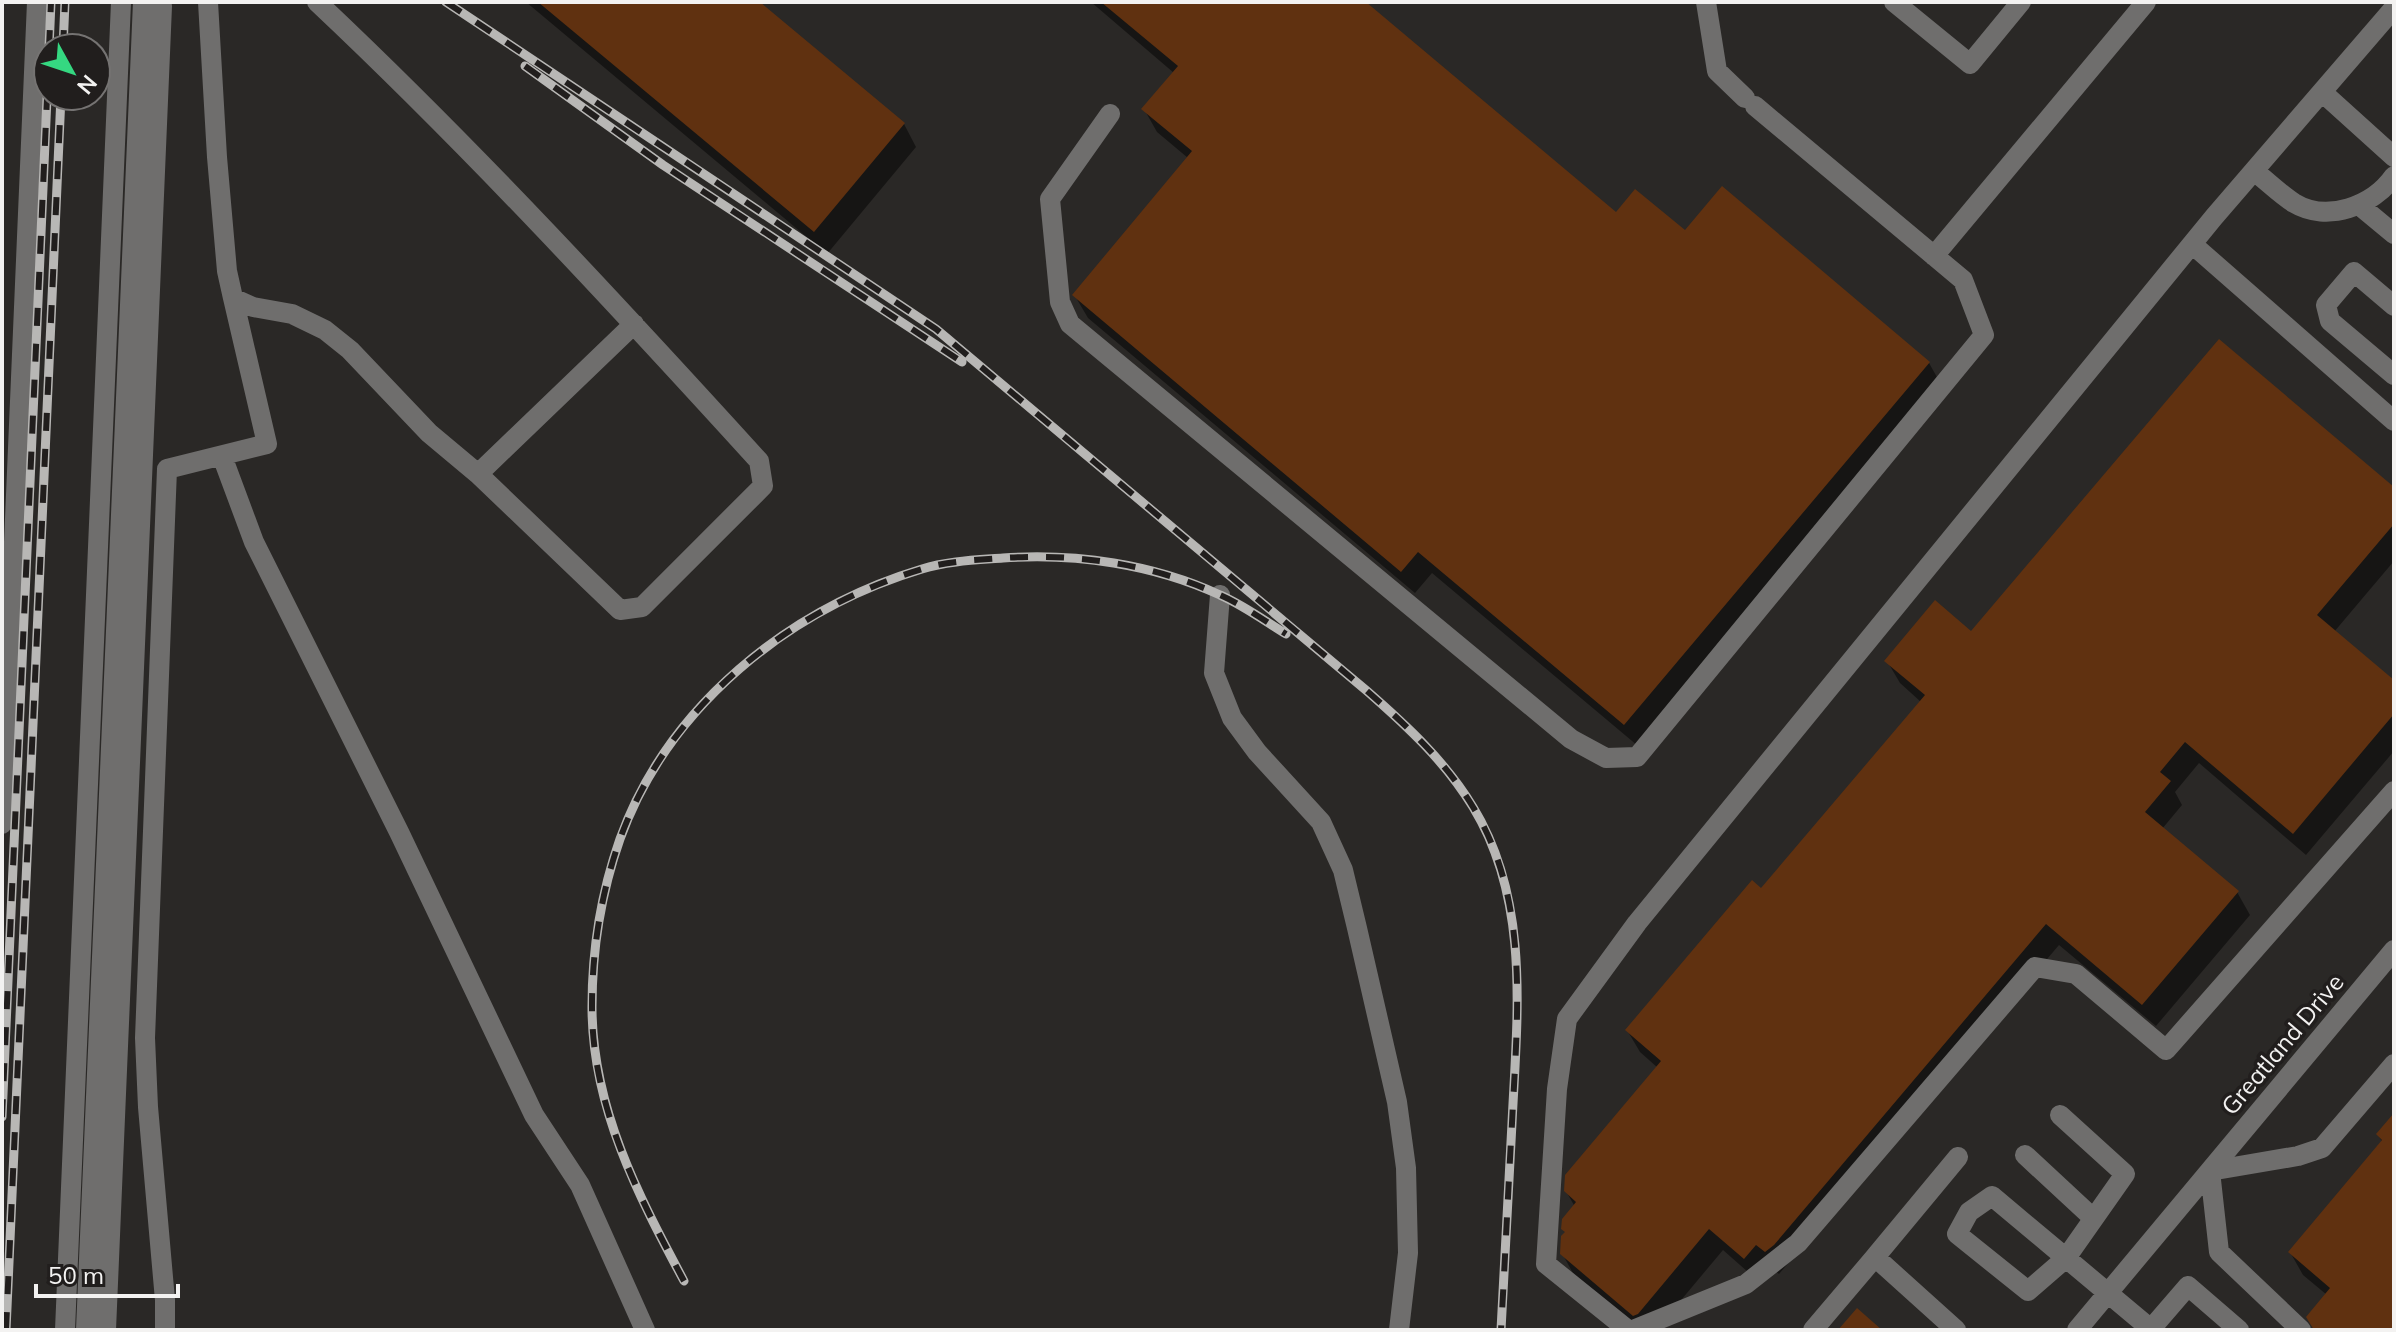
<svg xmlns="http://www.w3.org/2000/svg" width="2396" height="1332" font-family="Mulish,sans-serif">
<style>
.shadow{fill:#0007}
.building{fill:#603110}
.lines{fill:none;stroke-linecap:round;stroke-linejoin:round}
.minor{stroke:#6f6e6d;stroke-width:20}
.rail-casing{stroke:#b8b7b5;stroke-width:9}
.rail{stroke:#211e1d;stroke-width:6;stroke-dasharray:18;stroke-linecap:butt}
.labels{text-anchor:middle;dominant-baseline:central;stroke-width:7;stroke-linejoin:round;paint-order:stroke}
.street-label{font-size:24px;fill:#f3f2f1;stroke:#211e1d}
</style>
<rect width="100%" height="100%" fill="#2a2826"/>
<!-- shadow -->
<path class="shadow" d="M 526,2 L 757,2 L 904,124 L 916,147 L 827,254 Z
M 1091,2 L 1363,2 L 1616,215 L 1685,233 L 1929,363 L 1942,386 L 1638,746 L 1432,573 L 1415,593 L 1088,318 L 1075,296 L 1188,158 L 1157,132 L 1144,109 L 1174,73 Z
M 2394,490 L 2394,561 L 2334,632 L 2394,682 L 2394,751 L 2306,855 L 2199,763 L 2175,792 L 2182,805 L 2162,829 L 2237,892 L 2250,915 L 2156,1026 L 2059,945 L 1779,1274 L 1769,1266 L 1757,1280 L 1723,1250 L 1656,1330 L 1638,1330 L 1575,1277 L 1562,1253 L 1575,1207 L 1566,1191 L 1658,1068 L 1640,1052 L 1627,1030 L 1762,891 L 1921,702 L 1900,683 L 1887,661 Z
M 2394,1116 L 2394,1330 L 2315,1330 L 2327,1295 L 2303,1275 L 2290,1252 L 2383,1143 L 2378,1135 Z"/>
<!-- building -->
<path class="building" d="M 538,2 L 760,2 L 905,123 L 814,232 Z
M 1101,2 L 1366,2 L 1616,212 L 1635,189 L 1685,230 L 1722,186 L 1930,362 L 1624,725 L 1418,552 L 1401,572 L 1072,295 L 1192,151 L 1141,109 L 1178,66 Z
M 2219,339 L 2394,487 L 2394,524 L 2317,615 L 2394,680 L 2394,714 L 2293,834 L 2185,742 L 2160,772 L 2171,781 L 2145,812 L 2239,891 L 2142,1005 L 2046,924 L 1774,1245 L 1765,1252 L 1756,1245 L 1744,1259 L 1709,1229 L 1638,1314 L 1633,1316 L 1560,1254 L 1561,1236 L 1565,1232 L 1561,1229 L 1562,1219 L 1576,1202 L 1564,1191 L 1565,1175 L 1661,1061 L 1625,1030 L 1752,880 L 1761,888 L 1925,695 L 1884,661 L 1935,600 L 1971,631 Z
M 2394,1113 L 2394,1330 L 2314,1330 L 2306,1317 L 2330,1288 L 2288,1252 L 2382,1140 L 2376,1134 Z
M 1857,1308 L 1882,1330 L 1838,1330 Z"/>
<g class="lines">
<!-- minor -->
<path class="minor" d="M 208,2 L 217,157 L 227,271 L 233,298 L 253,307 L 292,314 L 325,330 L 350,350 L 429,433 L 478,474 L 620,610 L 642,607 L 763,486 L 759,461 C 616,304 472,148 317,2
M 1706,2 L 1717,71 L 1745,98
M 1894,2 L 1970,64 L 2021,2
M 2322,92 L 2394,157
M 1110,114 L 1050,199 L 1060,302 L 1070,324 L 1571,739 L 1606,758 L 1637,757 L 1984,335 L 1963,280 L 1755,106
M 2254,171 C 2267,181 2280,194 2294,203 C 2327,223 2373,206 2394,176
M 2359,205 L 2394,234
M 2192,244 L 2394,421
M 1934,256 L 2146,2
M 2394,306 L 2354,272 L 2326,305 L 2330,321 L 2394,375
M 222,456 L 254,542 L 399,832 L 534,1115 L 580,1185 L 645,1330
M 478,474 L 634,324
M 1220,595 L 1214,673 L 1232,718 L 1257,752 L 1321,822 L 1343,870 L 1357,928 L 1397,1102 L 1406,1168 L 1408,1253 L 1399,1330
M 2,824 L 37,2
M 2060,1115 L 2125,1174 L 2066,1258 L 2152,1330
M 2025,1155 L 2093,1218
M 2210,1171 L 2298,1156 L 2322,1148 L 2394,1064
M 2210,1171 L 2219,1252 L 2301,1330
M 1992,1196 L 2066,1258 L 2028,1291 L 1957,1234 L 1969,1212 Z
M 1875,1257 L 1958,1157
M 65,1330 L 121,2
M 86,1330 L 143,2
M 106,1330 L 162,6
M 165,1330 L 165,1300 L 148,1107 L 145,1038 L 167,469 L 267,444 L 233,298
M 1628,1330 L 1546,1264 L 1557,1089 L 1567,1019 L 1637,923 L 2214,217 L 2394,8
M 1633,1330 L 1746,1284 L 1798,1243 L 2035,967 L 2076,974 L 2166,1050 L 2394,791
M 1813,1330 L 1875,1257 L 1956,1330
M 2077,1330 L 2394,950
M 2150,1330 L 2188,1286 L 2239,1330"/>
<!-- rail casing -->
<g class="rail-casing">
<path id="rail" d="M 446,2 L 936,329 L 1367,691 C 1407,726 1445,761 1473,807 C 1531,902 1517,1018 1512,1123 C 1508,1192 1505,1261 1501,1330
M 49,48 L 51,2
M 63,48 L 65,2
M 525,66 L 663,165 L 962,362
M 2,1117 L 48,75
M 684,1281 C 638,1195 592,1107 592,1007 C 592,950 601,893 620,839 C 668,706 789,609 922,569 C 947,561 977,560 1003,558 C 1076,553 1153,564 1220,595 C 1243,605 1265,621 1286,634
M 6,1330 L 61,96"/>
</g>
<!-- rail -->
<use href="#rail" class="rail"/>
</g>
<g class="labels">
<!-- street labels -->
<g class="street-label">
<text transform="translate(2282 1044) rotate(-50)">Greatland Drive</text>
</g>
</g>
<!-- border -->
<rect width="2396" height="1332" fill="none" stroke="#f3f2f1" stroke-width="8"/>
<!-- north arrow -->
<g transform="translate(72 72) rotate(130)"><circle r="38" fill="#211e1d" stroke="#757372" stroke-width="2"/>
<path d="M0-6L14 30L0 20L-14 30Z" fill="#35d881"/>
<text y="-12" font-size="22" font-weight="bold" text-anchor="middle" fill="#f3f2f1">N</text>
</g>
<!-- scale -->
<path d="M36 1284v12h142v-12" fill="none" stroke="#f3f2f1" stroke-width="4"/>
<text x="48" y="1284" font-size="24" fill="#f3f2f1" stroke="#211e1d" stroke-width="6" paint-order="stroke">50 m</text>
</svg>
